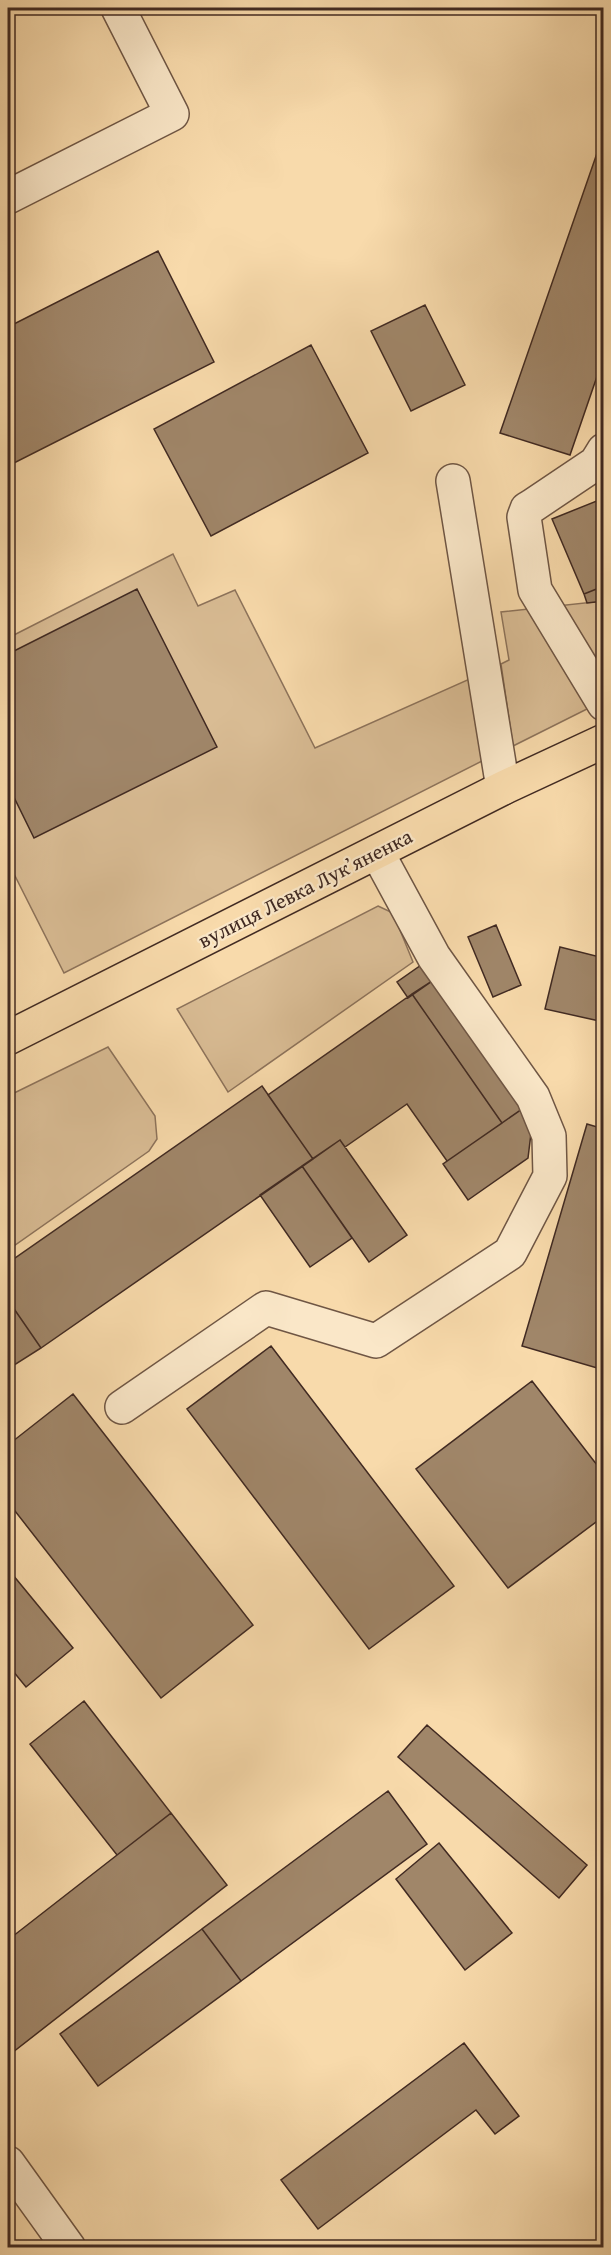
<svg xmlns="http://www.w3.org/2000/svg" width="611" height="2255" font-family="'Gentium Book Plus',serif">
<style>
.green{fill:#d9bc94;stroke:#8d735b;stroke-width:1.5}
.building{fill:#a08669;stroke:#412a22;stroke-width:1.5}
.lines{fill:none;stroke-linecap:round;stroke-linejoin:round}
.minor-casing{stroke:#6f5644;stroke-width:36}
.major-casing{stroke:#412a22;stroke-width:36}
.minor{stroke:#fae7c8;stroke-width:33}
.major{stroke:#f8daab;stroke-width:33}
.labels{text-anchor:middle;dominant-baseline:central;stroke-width:4.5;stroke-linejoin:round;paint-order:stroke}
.street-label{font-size:21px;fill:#412a22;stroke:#fae7c8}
</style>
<rect width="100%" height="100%" fill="#f8daab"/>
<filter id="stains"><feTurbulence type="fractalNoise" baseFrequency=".00333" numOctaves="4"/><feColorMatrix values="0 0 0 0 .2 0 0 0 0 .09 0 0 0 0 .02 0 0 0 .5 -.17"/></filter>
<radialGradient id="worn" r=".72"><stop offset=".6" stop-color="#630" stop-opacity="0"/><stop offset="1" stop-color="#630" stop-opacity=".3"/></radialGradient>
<!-- green -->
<path class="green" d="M 173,554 L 198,606 L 235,590 L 315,748 L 474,677 L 484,760 L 64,973 L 8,862 L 8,638 Z
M 603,601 L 603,701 L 513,746 L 501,664 L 509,660 L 501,612 Z
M 378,906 L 393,913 L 413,962 L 228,1092 L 177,1009 Z
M 108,1047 L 155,1116 L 157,1139 L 149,1151 L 8,1250 L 8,1096 Z"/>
<!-- building -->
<path class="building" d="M 604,133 L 604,356 L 570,455 L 500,433 Z
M 158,251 L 214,362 L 8,466 L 8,327 Z
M 425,305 L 465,385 L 411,411 L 371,331 Z
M 311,345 L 368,453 L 211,536 L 154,429 Z
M 604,498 L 604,586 L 584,594 L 552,519 Z
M 604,586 L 604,601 L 587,603 L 584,594 Z
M 137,589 L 217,747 L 34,838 L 8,785 L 8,654 Z
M 496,925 L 521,985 L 493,997 L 468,937 Z
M 560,947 L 604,958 L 604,1022 L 545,1009 Z
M 424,963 L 435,979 L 408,998 L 397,982 Z
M 432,981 L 522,1109 L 502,1123 L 412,994 Z
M 412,994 L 502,1123 L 447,1161 L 407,1104 L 345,1147 L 340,1140 L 313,1159 L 268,1095 Z
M 262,1086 L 313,1159 L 41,1348 L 8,1300 L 8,1263 Z
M 522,1109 L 532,1125 L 528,1158 L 468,1200 L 443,1164 Z
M 587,1124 L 604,1129 L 604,1370 L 522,1346 Z
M 340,1140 L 407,1235 L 369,1262 L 302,1166 Z
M 302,1166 L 352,1238 L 310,1267 L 260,1195 Z
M 8,1300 L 41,1348 L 8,1369 Z
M 271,1346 L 454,1586 L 369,1649 L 187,1409 Z
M 532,1381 L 604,1474 L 604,1516 L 508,1588 L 416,1469 Z
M 73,1394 L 253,1625 L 161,1698 L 8,1502 L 8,1445 Z
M 8,1569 L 73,1648 L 26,1687 L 8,1665 Z
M 84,1701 L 171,1813 L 117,1855 L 30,1744 Z
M 427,1725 L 587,1865 L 559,1898 L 398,1757 Z
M 388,1791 L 427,1844 L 241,1981 L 202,1929 Z
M 171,1813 L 227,1885 L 8,2056 L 8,1940 Z
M 439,1843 L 512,1933 L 465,1970 L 396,1879 Z
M 202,1929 L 241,1981 L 98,2086 L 60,2034 Z
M 464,2043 L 519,2116 L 495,2134 L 476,2110 L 318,2229 L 281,2180 Z
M 8,2231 L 20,2248 L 8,2248 Z"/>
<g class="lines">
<!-- minor casing -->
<g class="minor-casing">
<path id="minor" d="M 8,197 L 172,114 L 118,8
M 604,450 L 596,463 L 532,506 L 527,509 L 524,517 L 535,590 L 604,704
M 453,481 L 503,788
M 122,1407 L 266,1308 L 376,1341 L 510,1253 L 550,1176 L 549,1136 L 533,1097 L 434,957 L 377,852
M 8,2163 L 69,2248"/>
</g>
<!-- major casing -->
<g class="major-casing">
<path id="major" d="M 8,1038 L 503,788 L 604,741"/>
</g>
<!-- minor -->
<use href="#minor" class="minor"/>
<!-- major -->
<use href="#major" class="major"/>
</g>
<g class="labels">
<!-- street labels -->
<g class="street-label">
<text transform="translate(305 888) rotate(-27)">вулиця Левка Лукʼяненка</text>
</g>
</g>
<!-- margin -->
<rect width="611" height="2255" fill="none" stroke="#f8daab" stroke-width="30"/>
<rect x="9" y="9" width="593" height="2237" fill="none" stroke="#412a22" stroke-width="3"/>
<rect x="15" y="15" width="581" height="2225" fill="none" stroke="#412a22" stroke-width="1.5"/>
<rect width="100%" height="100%" filter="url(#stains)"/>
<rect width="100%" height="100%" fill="url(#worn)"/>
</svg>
